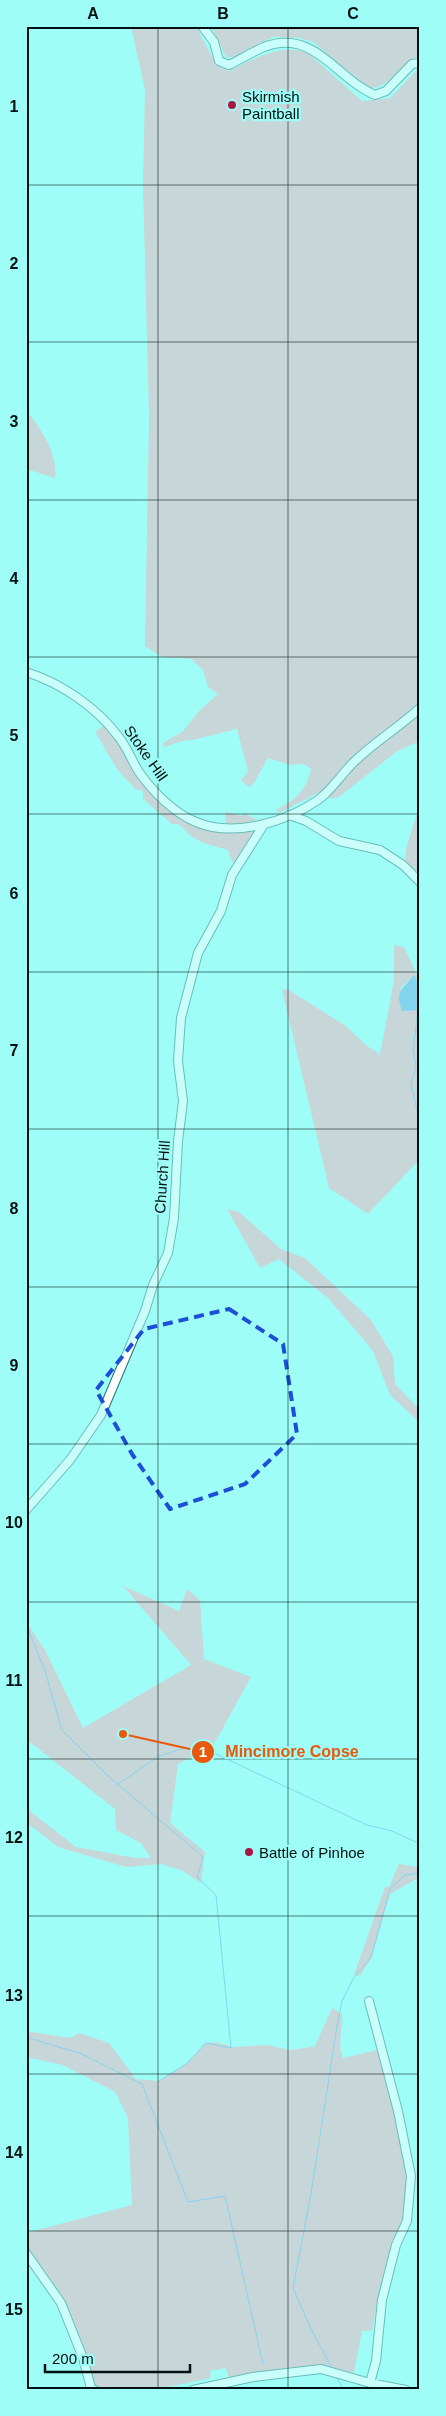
<svg xmlns="http://www.w3.org/2000/svg" width="446" height="2416" font-family="Helvetica,sans-serif">
<style>
.green{fill:#f9a7b1}
.water{fill:#63a2e5}
.lines{fill:none;stroke-linecap:round;stroke-linejoin:round}
.stream{stroke:#63a2e5;stroke-width:1}
.minor-casing{stroke:#25706d;stroke-width:10}
.minor{stroke:#fff;stroke-width:8}
.marked{fill:none;stroke:#1d4ed8;stroke-width:4;stroke-dasharray:10 6;stroke-linejoin:round}
.grid{fill:none;stroke:#011211;stroke-width:1;stroke-opacity:0.55}
.poi-dot{fill:#aa1542;stroke:#9ffdf8;stroke-width:2}
.labels{text-anchor:middle;dominant-baseline:central;stroke-width:4.5;stroke-linejoin:round;paint-order:stroke}
.poi-label{font-size:15px;fill:#011211;stroke:#9ffdf8;text-anchor:start}
.street-label{font-size:15px;fill:#011211;stroke:#9ffdf8}
.leader{fill:none;stroke:#e8590c;stroke-width:2}
.callout-dot{fill:#e8590c;stroke:#9ffdf8;stroke-width:2}
.mark-label{font-size:15px;text-anchor:middle;font-weight:bold;fill:#fff}
.callout-label{font-size:16px;text-anchor:middle;font-weight:bold;fill:#e8590c;stroke:#9ffdf8;stroke-width:4.5;stroke-linejoin:round;paint-order:stroke}
.neatline{fill:none;stroke:#011211;stroke-width:2}
.grid-label{font-size:16px;text-anchor:middle;font-weight:bold;fill:#011211}
</style>
<rect width="100%" height="100%" fill="#9ffdf8"/>
<!-- green -->
<path class="green" d="M 131,26 L 196,26 L 217,66 L 229,71 C 254,59 280,43 308,53 L 362,101 L 390,98 L 418,69 L 420,69 L 420,741 L 396,752 L 339,797 L 332,799 L 320,792 L 279,813 L 276,810 C 295,801 307,789 311,769 L 304,764 L 291,765 L 268,758 L 254,783 L 249,787 L 241,780 L 248,771 L 237,729 L 193,740 L 181,741 L 165,747 L 162,744 L 183,731 L 200,710 L 218,694 L 208,687 L 203,670 L 191,659 L 162,657 L 145,646 L 149,416 L 143,185 L 145,90 Z
M 211,26 L 420,26 L 420,56 C 398,63 392,89 368,88 L 313,42 L 300,38 L 273,37 L 233,57 L 226,57 Z
M 26,410 C 41,429 58,453 55,478 L 26,469 Z
M 104,725 L 118,738 L 137,773 L 181,818 L 225,828 L 226,812 L 241,816 L 244,813 L 257,820 L 254,826 L 261,831 L 242,864 L 232,861 L 228,850 C 217,847 200,843 191,836 C 183,830 183,823 172,824 L 143,799 L 143,792 L 140,789 L 136,790 L 117,769 L 95,732 Z
M 420,805 L 420,886 L 403,871 L 407,845 Z
M 394,945 L 404,947 L 420,981 L 420,986 L 414,976 L 400,988 L 418,1011 L 420,1010 L 420,1026 L 418,1027 L 420,1050 L 420,1159 L 368,1214 L 329,1188 L 282,990 L 287,989 L 346,1026 L 367,1046 L 380,1054 L 394,981 Z
M 227,1209 L 239,1212 L 281,1249 L 305,1258 L 371,1320 L 393,1356 L 395,1384 L 420,1410 L 420,1423 L 390,1395 L 373,1351 L 329,1299 L 279,1259 L 260,1268 Z
M 123,1586 L 179,1611 L 187,1589 L 200,1600 L 204,1659 L 251,1677 L 213,1746 L 178,1764 L 170,1823 L 205,1852 L 201,1883 L 183,1871 L 161,1864 L 126,1867 L 58,1847 L 26,1822 L 26,1808 L 76,1847 L 135,1858 L 151,1858 L 141,1843 L 116,1830 L 115,1809 L 26,1739 L 26,1622 L 45,1650 L 83,1728 L 191,1665 Z
M 420,1861 L 420,1877 L 390,1894 L 372,1957 L 360,1976 L 354,1975 L 385,1887 L 389,1887 L 399,1864 L 417,1867 Z
M 332,2008 L 342,2014 C 343,2029 337,2044 343,2058 L 378,2050 C 391,2094 416,2165 405,2210 C 403,2222 396,2234 392,2245 C 383,2273 377,2302 372,2331 L 362,2331 L 354,2373 L 319,2366 L 229,2379 L 226,2368 L 210,2371 L 211,2378 L 153,2390 L 89,2390 L 81,2359 L 58,2304 L 26,2257 L 26,2233 L 132,2205 L 128,2118 L 115,2092 L 63,2065 L 26,2057 L 26,2031 L 70,2038 L 79,2033 L 109,2043 L 136,2079 L 159,2081 L 186,2064 L 206,2043 L 216,2042 L 234,2047 L 267,2045 L 291,2050 L 315,2046 Z"/>
<!-- water -->
<path class="water" d="M 414,975 L 420,986 L 420,1010 L 402,1011 C 395,990 402,990 414,975 Z"/>
<g class="lines">
<!-- stream -->
<path class="stream" d="M 247,27 L 248,26
M 418,1011 L 413,1050 L 416,1067 L 411,1084 L 420,1123
M 26,1624 L 45,1671 L 62,1730 L 107,1775 L 203,1857 L 197,1877 L 216,1895 L 231,2048 L 206,2043 L 186,2064 L 159,2081
M 118,1784 L 159,1756 L 185,1748 L 214,1753 L 367,1825 L 392,1831 L 420,1844
M 26,2037 L 82,2054 L 142,2084 L 188,2202 L 225,2196 L 263,2364
M 332,2368 L 311,2329 L 293,2288 L 311,2194 L 337,2026 L 342,2001 L 353,1979 L 371,1957 L 390,1889 L 405,1875 L 420,1873
M 337,2378 L 344,2390"/>
<!-- minor casing -->
<g class="minor-casing">
<path id="minor" d="M 202,26 L 214,42 L 219,61 L 229,65 C 241,59 252,52 264,47 C 314,28 335,78 375,95 L 386,91 L 412,64 L 420,63
M 26,672 C 61,683 96,707 118,736 C 127,747 132,761 139,772 C 153,792 174,813 196,822 C 234,838 286,822 318,800 C 332,790 342,773 355,761 C 375,742 399,727 420,708
M 289,815 L 306,821 L 339,841 L 380,850 L 403,865 L 420,882
M 26,1510 L 70,1460 L 101,1415 L 145,1311 L 153,1285 L 168,1253 L 174,1218 L 178,1141 L 183,1101 L 178,1061 L 181,1018 L 198,953 L 221,911 L 232,875 L 263,826
M 369,2001 L 398,2111 L 411,2176 L 407,2221 L 396,2245 L 382,2300 L 376,2361 L 370,2383
M 26,2253 L 61,2303 L 83,2358 L 91,2388 L 95,2390
M 193,2390 L 253,2377 L 321,2369 L 370,2383 L 406,2390"/>
</g>
<!-- minor -->
<use href="#minor" class="minor"/>
</g>
<!-- marked area -->
<path d="M0 0H446V2416H0ZM 229,1309 L 283,1344 L 297,1434 L 245,1484 L 170,1509 L 132,1454 L 96,1390 L 144,1329 Z" fill="#9ffdf8" fill-opacity=".55" fill-rule="evenodd"/>
<path class="marked" d="M 229,1309 L 283,1344 L 297,1434 L 245,1484 L 170,1509 L 132,1454 L 96,1390 L 144,1329 Z"/>
<!-- grid -->
<path class="grid" d="M 158,26 L 158,2390M 288,26 L 288,2390M 26,185 L 420,185M 26,342 L 420,342M 26,500 L 420,500M 26,657 L 420,657M 26,814 L 420,814M 26,972 L 420,972M 26,1129 L 420,1129M 26,1287 L 420,1287M 26,1444 L 420,1444M 26,1602 L 420,1602M 26,1759 L 420,1759M 26,1916 L 420,1916M 26,2074 L 420,2074M 26,2231 L 420,2231"/>
<!-- markers -->
<g class="poi-dot">
<circle cx="232" cy="105" r="5"/>
<circle cx="249" cy="1852" r="5"/>
</g>
<g class="labels">
<!-- poi labels -->
<g class="poi-label">
<text x="242" y="96">Skirmish<tspan x="242" dy="17">Paintball</tspan></text>
<text x="259" y="1852">Battle of Pinhoe</text>
</g>
<!-- street labels -->
<g class="street-label">
<text transform="translate(146 753) rotate(55)">Stoke Hill</text>
<text transform="translate(162 1177) rotate(-86)">Church Hill</text>
</g>
</g>
<!-- callouts -->
<path class="leader" d="M123 1734L203 1752"/>
<g class="callout-dot">
<circle cx="123" cy="1734" r="5"/>
<circle cx="203" cy="1752" r="12"/>
</g>
<g class="mark-label">
<text x="203" y="1757">1</text>
</g>
<g class="callout-label">
<text x="292" y="1757">Mincimore Copse</text>
</g>
<!-- border -->
<rect width="446" height="2416" fill="none" stroke="#9ffdf8" stroke-width="55"/>
<!-- scale -->
<path d="M45 2364v8h145v-8" fill="none" stroke="#011211" stroke-width="2.5"/>
<text x="52" y="2364" font-size="15" fill="#011211" stroke="#9ffdf8" stroke-width="4" paint-order="stroke">200 m</text>
<rect x="28" y="28" width="390" height="2360" class="neatline"/>
<g class="grid-label">
<text x="93" y="19">A</text>
<text x="223" y="19">B</text>
<text x="353" y="19">C</text>
<text x="14" y="112">1</text>
<text x="14" y="269">2</text>
<text x="14" y="427">3</text>
<text x="14" y="584">4</text>
<text x="14" y="741">5</text>
<text x="14" y="899">6</text>
<text x="14" y="1056">7</text>
<text x="14" y="1214">8</text>
<text x="14" y="1371">9</text>
<text x="14" y="1528">10</text>
<text x="14" y="1686">11</text>
<text x="14" y="1843">12</text>
<text x="14" y="2001">13</text>
<text x="14" y="2158">14</text>
<text x="14" y="2315">15</text>
</g>
</svg>
